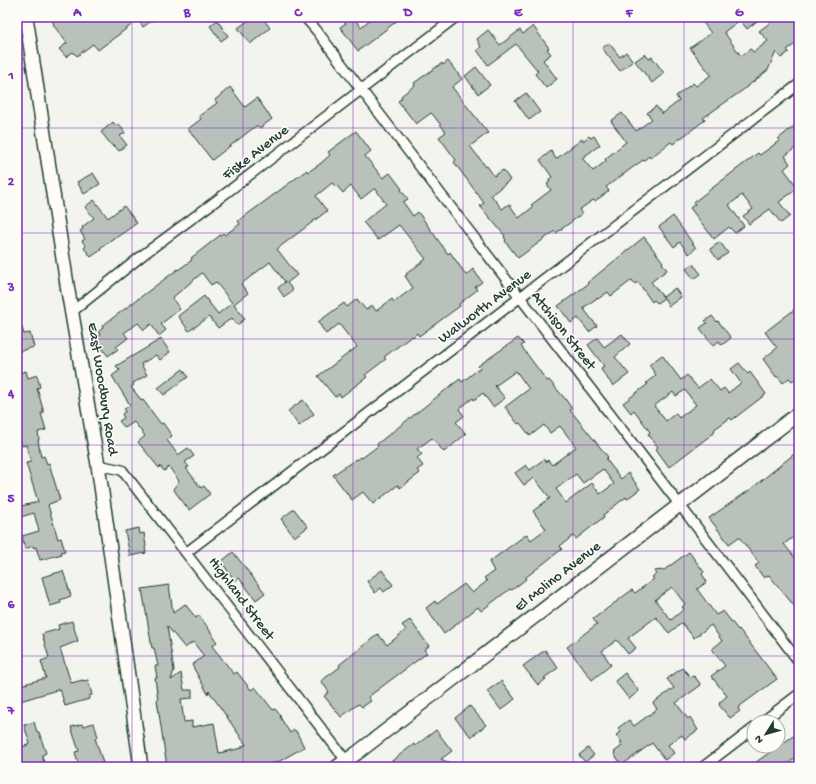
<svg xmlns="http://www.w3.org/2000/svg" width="816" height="784" font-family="'Gochi Hand',sans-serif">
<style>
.building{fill:#b9c1bb;stroke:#1f3d34;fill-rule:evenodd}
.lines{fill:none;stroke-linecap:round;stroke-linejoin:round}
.street-casing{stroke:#1f3d34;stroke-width:12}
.secondary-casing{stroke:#1f3d34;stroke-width:16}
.street{stroke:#fdfcf7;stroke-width:9}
.secondary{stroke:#fdfcf7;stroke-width:13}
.grid{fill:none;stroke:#7b2cbf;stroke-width:1;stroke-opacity:0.55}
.labels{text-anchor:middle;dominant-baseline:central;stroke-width:3;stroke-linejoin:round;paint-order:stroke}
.street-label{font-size:15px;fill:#1f3d34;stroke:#fdfcf7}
.neatline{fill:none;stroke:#7b2cbf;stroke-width:1.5}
.grid-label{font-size:13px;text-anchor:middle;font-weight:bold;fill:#7b2cbf}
</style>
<rect width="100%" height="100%" fill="#f4f4ef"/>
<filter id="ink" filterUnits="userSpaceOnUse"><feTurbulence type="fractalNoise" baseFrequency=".025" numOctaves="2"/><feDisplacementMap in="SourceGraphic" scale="8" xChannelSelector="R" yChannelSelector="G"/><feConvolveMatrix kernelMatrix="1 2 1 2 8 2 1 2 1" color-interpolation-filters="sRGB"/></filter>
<g filter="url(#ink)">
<!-- building -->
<path class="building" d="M 52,17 L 157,17 L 143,27 L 138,20 L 98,50 L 93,44 L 77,56 L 73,52 L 66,57 L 59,49 L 67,43 L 54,26 Z
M 253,17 L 262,17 L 270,28 L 250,44 L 238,28 Z
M 341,17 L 353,17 L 361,27 L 373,17 L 402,17 L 358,51 L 340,27 L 346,23 Z
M 699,17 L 762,17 L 747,29 L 740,20 L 724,32 L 741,56 L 750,49 L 754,52 L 768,41 L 759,31 L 778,17 L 799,17 L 799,41 L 787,50 L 789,52 L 781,58 L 776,52 L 768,70 L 743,90 L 703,118 L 705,120 L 673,144 L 671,142 L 650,158 L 649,156 L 643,161 L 643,160 L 606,187 L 609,191 L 595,201 L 593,200 L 579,210 L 582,214 L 556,233 L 555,231 L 518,258 L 505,241 L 506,240 L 504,237 L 505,236 L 480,206 L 484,203 L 454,162 L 456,160 L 439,137 L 446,132 L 434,116 L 431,113 L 416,124 L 398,101 L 402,98 L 401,96 L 415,85 L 414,83 L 442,63 L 443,65 L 448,61 L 462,79 L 452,87 L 488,133 L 470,146 L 486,167 L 487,166 L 494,176 L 503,170 L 510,180 L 491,195 L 502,209 L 509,204 L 519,218 L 533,207 L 531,205 L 551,190 L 547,184 L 550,182 L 548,180 L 552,177 L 540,160 L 551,151 L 556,159 L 582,139 L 583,141 L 589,136 L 591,138 L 594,136 L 600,145 L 582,158 L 593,171 L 606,161 L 605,159 L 626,142 L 611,121 L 622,113 L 636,131 L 652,119 L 647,113 L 656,106 L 662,114 L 679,101 L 676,96 L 693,83 L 696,86 L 711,75 L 690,48 L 711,33 Z
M 217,20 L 228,36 L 221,41 L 210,26 Z
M 533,26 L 549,48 L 547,49 L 551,54 L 543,60 L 557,79 L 546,88 L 535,74 L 538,71 L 516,44 L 488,65 L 477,50 L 481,47 L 477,39 L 488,30 L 500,45 L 520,30 L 523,34 Z
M 609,43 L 620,57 L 626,52 L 633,61 L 620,71 L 602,48 Z
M 645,54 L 649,59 L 652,57 L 664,73 L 652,83 L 635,61 Z
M 476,67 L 490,85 L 478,94 L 465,76 Z
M 230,87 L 245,107 L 257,98 L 272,119 L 260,128 L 258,126 L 256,126 L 212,160 L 188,129 L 201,119 L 199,116 L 217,103 L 215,100 Z
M 526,93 L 540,112 L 529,120 L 515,101 Z
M 113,122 L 116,126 L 119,124 L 125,133 L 120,136 L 127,145 L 119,151 L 114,145 L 113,147 L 101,132 Z
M 799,122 L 799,145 L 785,156 L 790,164 L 784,169 L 798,188 L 779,202 L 790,216 L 781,223 L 770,209 L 749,224 L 743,216 L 753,209 L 742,195 L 729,205 L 744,226 L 735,233 L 729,227 L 714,239 L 690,208 L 695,204 L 694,202 L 758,153 L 760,155 L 779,141 L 778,139 Z
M 356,131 L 371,151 L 365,156 L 383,178 L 390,173 L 402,189 L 401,190 L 408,199 L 403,202 L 413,216 L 418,212 L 448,254 L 450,252 L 466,275 L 473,269 L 482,282 L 475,287 L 477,290 L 459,304 L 460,306 L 419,336 L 417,333 L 413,337 L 412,336 L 384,357 L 386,359 L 365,375 L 367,377 L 341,397 L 339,394 L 335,397 L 318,376 L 357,347 L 339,324 L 326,334 L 318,322 L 344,303 L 347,307 L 357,299 L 366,310 L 372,305 L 376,311 L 392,299 L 394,302 L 413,288 L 405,276 L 407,275 L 406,274 L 426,259 L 399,225 L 378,240 L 363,222 L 386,204 L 375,188 L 361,199 L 351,186 L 343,193 L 336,185 L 335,186 L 332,183 L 316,196 L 327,211 L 277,249 L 297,275 L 287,283 L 293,290 L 284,297 L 278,288 L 285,282 L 270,262 L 241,284 L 248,293 L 234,304 L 245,319 L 237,325 L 232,318 L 218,328 L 209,317 L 189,331 L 178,316 L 204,296 L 218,314 L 232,303 L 216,282 L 211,285 L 202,273 L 172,298 L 180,309 L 161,324 L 166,330 L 159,336 L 151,324 L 144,330 L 138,323 L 124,333 L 128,338 L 116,347 L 118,349 L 108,356 L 102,348 L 101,348 L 96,339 L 101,335 L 98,332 L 103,328 L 102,326 L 178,269 L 178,270 L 192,260 L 191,258 L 223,233 L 225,235 L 240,224 L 238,221 L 245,216 L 307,170 L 308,172 L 320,164 L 330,155 L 328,152 Z
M 93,173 L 100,184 L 84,194 L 77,182 Z
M 94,200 L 108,218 L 124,206 L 137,223 L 116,238 L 115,237 L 100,248 L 101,250 L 91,257 L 84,248 L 86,246 L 82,241 L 85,239 L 80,231 L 83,229 L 82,227 L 94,218 L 85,207 Z
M 673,216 L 696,248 L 689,254 L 680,242 L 674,247 L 659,227 Z
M 644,237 L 663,262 L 662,263 L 667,270 L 651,282 L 663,297 L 675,288 L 681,297 L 669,306 L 664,298 L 657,303 L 654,300 L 652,302 L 638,282 L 635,284 L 632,280 L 611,296 L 608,292 L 598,299 L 597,298 L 583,308 L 597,326 L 589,332 L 578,318 L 571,323 L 558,306 L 588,284 L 587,283 Z
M 720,242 L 728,253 L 718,260 L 710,249 Z
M 693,264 L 701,274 L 694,279 L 686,269 Z
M 799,306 L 799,376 L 792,381 L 789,378 L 783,383 L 777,376 L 776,377 L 763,359 L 777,348 L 765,332 Z
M 712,316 L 717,322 L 718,321 L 731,338 L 722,345 L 719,341 L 713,346 L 700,328 L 707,323 L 705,321 Z
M 17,318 L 19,318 L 24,334 L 30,333 L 34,347 L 17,352 Z
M 622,334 L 630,344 L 615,357 L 629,374 L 613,386 L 602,371 L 601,368 L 604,366 L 588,345 L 597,338 L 604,347 Z
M 518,338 L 524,344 L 521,346 L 547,381 L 549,380 L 566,400 L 572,409 L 570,410 L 608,457 L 606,459 L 621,479 L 628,473 L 640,489 L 627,499 L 626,497 L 603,515 L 604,517 L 576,539 L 573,536 L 560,546 L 562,549 L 525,578 L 526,579 L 512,590 L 510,589 L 481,611 L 478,607 L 444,634 L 426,608 L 435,601 L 437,604 L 464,584 L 472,593 L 487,581 L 484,578 L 494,571 L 489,562 L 527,534 L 531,540 L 546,529 L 533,511 L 550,498 L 534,478 L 524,485 L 515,473 L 526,465 L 530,470 L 544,459 L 546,462 L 548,460 L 552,465 L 576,447 L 560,426 L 550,433 L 544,425 L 530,436 L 520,423 L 518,424 L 505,407 L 529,389 L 516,371 L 495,386 L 505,398 L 493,407 L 483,393 L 474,400 L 473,398 L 459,409 L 464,416 L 456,422 L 466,434 L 444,452 L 432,438 L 417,449 L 422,454 L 417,458 L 423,466 L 417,470 L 420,473 L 400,488 L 398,485 L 373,504 L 363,492 L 352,500 L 333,475 L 356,459 L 357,460 L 361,457 L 362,458 L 378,446 L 377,444 L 452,385 L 460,379 L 462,382 L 480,368 L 478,366 ZM 603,469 L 614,484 L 600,494 L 592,483 L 566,503 L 556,489 L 576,474 L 583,483 Z
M 161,339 L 170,352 L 160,360 L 156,355 L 141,364 L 147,375 L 133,383 L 134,385 L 131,387 L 142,401 L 143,400 L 161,424 L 163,423 L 172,436 L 167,440 L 178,455 L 188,448 L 194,456 L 185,462 L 189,467 L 186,468 L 201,488 L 204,486 L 210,494 L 189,510 L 173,489 L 179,481 L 169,467 L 164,471 L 160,466 L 159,468 L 138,442 L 145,436 L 134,422 L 125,428 L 119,421 L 124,418 L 122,414 L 126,411 L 124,409 L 130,405 L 112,376 L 120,370 L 116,366 Z
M 662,355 L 681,380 L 687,375 L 698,388 L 710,379 L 720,391 L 724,388 L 728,393 L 741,383 L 731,369 L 739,363 L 748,374 L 750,372 L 766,394 L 732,420 L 730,418 L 716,428 L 714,430 L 715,432 L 669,467 L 656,449 L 658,447 L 648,434 L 650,432 L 634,410 L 631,413 L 623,403 L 648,384 L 646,383 L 656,375 L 649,365 ZM 685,390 L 696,405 L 679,418 L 676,413 L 666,421 L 654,406 L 673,392 L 676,396 Z
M 183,369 L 188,377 L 164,395 L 158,388 Z
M 26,371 L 28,378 L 37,375 L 40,387 L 37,388 L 44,413 L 41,413 L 46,430 L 38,432 L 39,440 L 38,440 L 41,457 L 44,456 L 47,464 L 49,463 L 60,500 L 49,504 L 48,505 L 58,539 L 61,538 L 65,551 L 61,552 L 62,554 L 40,560 L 36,547 L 34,548 L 33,546 L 25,549 L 22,536 L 39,531 L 34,513 L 17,518 L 17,507 L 38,502 L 26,463 L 31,462 L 26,445 L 22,446 L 17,427 L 17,374 Z
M 303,400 L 314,414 L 299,426 L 288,411 Z
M 799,450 L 799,484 L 795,488 L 799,494 L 799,533 L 784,544 L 795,558 L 799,555 L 799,612 L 769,575 L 764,578 L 755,566 L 759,563 L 739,537 L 729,544 L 709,518 L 751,489 Z
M 294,509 L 308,527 L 294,537 L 281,519 Z
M 139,528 L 140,534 L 144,533 L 146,546 L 145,547 L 146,553 L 130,556 L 125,531 Z
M 233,552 L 265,593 L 256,600 L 239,578 L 235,581 L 223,564 L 224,563 L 222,561 Z
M 689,552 L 704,572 L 702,574 L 707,582 L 697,589 L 716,615 L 723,611 L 738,630 L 739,629 L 777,679 L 740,706 L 738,709 L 740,711 L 730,718 L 719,705 L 720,704 L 719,703 L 727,696 L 711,676 L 725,666 L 712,649 L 722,641 L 711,625 L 694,638 L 682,623 L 669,633 L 656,617 L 628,638 L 636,648 L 628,654 L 617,640 L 602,651 L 611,665 L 592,680 L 567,647 L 597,624 L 593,619 L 632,590 L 635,593 L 654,579 L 652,577 L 656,574 L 654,571 L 664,570 ZM 672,587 L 685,604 L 682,607 L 684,609 L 671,620 L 655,600 Z
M 382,570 L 393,585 L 384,592 L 381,588 L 375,593 L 367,581 Z
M 63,571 L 71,596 L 60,600 L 61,603 L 50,606 L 42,577 Z
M 169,585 L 173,613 L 185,604 L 196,618 L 199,615 L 213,635 L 212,636 L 217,642 L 212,646 L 234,674 L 237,672 L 251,690 L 255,687 L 273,710 L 275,709 L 281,716 L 280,717 L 290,733 L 294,730 L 296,731 L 304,747 L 280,761 L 262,767 L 167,767 L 157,700 L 158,700 L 155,678 L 157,678 L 155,666 L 158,666 L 154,648 L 152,648 L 142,589 ZM 167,626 L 185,648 L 193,642 L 204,656 L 192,665 L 208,694 L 209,691 L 246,745 L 242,746 L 242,748 L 219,753 L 214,723 L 192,727 L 192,721 L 184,722 L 181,699 L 192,698 L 192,690 L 184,690 L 181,673 L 171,680 L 174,670 Z
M 410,620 L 429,646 L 424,650 L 427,653 L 368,697 L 371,701 L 362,707 L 359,704 L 357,705 L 341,717 L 324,696 L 329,692 L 321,681 L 340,667 L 339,665 L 378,634 L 387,645 L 406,630 L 402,625 Z
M 72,621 L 78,641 L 60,648 L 71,683 L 83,680 L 83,681 L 88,680 L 92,695 L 89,696 L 89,699 L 65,706 L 60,689 L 17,702 L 17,686 L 46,678 L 41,661 L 49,658 L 42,634 L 59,629 L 58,625 Z
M 545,650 L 558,668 L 544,678 L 546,679 L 538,685 L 523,666 Z
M 682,668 L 691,677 L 693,676 L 695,677 L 701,685 L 676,703 L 688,719 L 690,717 L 698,730 L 685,739 L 682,735 L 668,745 L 674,753 L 665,760 L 652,743 L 622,765 L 614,754 L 615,753 L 614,752 L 622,746 L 620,743 L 622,742 L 616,735 L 621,732 L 618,728 L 629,720 L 634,726 L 657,709 L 653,703 L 674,688 L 667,679 Z
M 625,673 L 639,691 L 629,699 L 615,681 Z
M 501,681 L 515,699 L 501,710 L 487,691 Z
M 470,706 L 486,725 L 471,737 L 455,718 Z
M 34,722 L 37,732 L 39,732 L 46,753 L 42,755 L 45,767 L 17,767 L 17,749 L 30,744 L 24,725 Z
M 94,723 L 98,737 L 95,738 L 103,763 L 89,767 L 79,767 L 75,752 L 79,751 L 71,727 L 82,724 L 83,726 Z
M 436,730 L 452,751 L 441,759 L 457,767 L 384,767 L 414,744 L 415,746 Z
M 799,732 L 799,756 L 790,762 L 783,767 L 749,767 Z
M 588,748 L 594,755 L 585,762 L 579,755 Z"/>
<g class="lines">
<!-- street casing -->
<g class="street-casing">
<path id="street" d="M 305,17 L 317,31 C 476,243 640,450 799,662
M 73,311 L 144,254 L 217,200 L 456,17
M 98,465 L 122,470 L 351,767
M 187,552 L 799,84
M 762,722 L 799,694
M 703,767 L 754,728"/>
</g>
<!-- secondary casing -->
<g class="secondary-casing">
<path id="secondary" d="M 26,17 L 68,291 L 98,465 L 141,767
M 337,767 L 357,753 L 799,413"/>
</g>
<!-- street -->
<use href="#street" class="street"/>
<!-- secondary -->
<use href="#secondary" class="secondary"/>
</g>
</g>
<!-- grid -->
<path class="grid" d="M 132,17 L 132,767M 243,17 L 243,767M 353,17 L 353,767M 463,17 L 463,767M 573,17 L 573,767M 684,17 L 684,767M 17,128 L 799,128M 17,233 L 799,233M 17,339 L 799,339M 17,445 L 799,445M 17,551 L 799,551M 17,656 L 799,656"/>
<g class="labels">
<!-- street labels -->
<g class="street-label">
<text transform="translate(256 153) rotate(-38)">Fiske Avenue</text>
<text transform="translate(485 307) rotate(-37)">Walworth Avenue</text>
<text transform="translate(563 331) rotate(52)">Atchison Street</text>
<text transform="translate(102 389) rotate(81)">East Woodbury Road</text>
<text transform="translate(558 577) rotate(-38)">El Molino Avenue</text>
<text transform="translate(241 599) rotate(53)">Highland Street</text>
</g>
</g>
<!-- margin -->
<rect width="816" height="784" fill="none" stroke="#fdfcf7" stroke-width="44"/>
<!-- north arrow -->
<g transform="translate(766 734) rotate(233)"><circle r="19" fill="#fdfcf7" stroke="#a4b0a9"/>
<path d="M0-3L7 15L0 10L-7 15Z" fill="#1f3d34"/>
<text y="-6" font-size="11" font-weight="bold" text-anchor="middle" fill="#1f3d34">N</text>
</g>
<rect x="22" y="22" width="772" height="740" class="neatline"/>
<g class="grid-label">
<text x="77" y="16">A</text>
<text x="187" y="16">B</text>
<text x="298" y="16">C</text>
<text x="408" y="16">D</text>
<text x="518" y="16">E</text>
<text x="629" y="16">F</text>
<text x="739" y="16">G</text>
<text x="11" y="79">1</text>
<text x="11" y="185">2</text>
<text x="11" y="291">3</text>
<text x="11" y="397">4</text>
<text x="11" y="502">5</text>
<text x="11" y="608">6</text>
<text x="11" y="714">7</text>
</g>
</svg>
